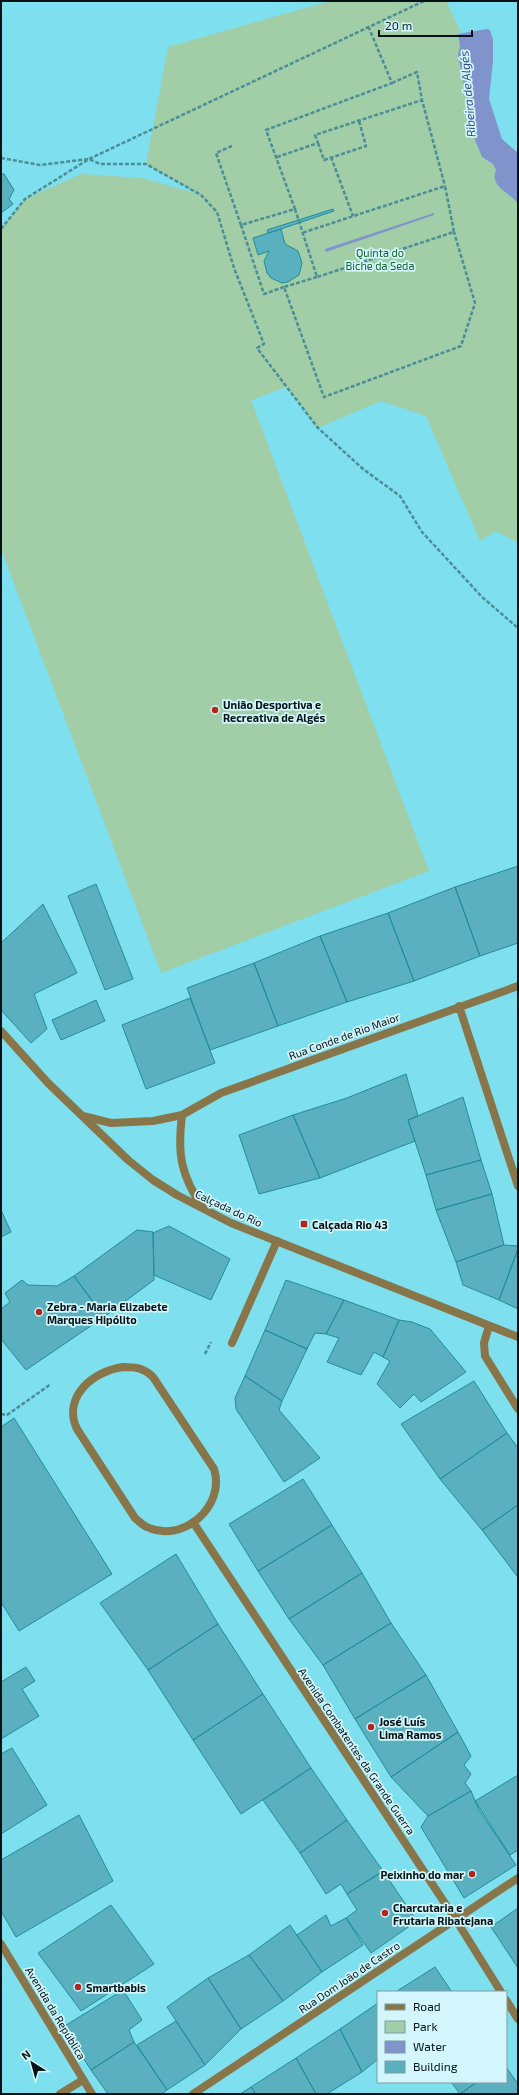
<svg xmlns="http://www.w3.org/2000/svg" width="519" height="2095" font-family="'Exo 2',sans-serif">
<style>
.green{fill:#a1cea7}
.water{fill:#8094cb}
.building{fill:#5ab0be;stroke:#208d9b}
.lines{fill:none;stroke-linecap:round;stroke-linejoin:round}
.path{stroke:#4c8d98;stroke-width:2.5;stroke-dasharray:4 2;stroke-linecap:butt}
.service{stroke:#88764a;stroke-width:8}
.pedestrian{stroke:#88764a;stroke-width:8}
.minor{stroke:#88764a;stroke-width:8}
.poi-dot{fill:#b3241d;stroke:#d2f6fc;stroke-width:1.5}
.labels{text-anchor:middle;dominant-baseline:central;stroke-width:3.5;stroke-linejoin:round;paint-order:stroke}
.park-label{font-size:11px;fill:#14642c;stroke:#d2f6fc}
.poi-label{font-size:11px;font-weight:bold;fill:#001215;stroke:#d2f6fc;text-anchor:start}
.street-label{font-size:11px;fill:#001215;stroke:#d2f6fc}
.water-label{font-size:12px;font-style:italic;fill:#364b8f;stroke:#d2f6fc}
</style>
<rect width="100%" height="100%" fill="#7edfee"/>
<!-- green -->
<path class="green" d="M 330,1 L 446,1 L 461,32 L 458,34 L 460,46 L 458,55 L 485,159 L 493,164 L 496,170 C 489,187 510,192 518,204 L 518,543 L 496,531 L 480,541 L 426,416 L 381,401 L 318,428 L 287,387 L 251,400 L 429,871 L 161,973 L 1,549 L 1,229 L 25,199 L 81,174 L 143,178 L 198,194 L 146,164 L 168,47 Z"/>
<!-- water -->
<path class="water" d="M 487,29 L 490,30 L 493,40 L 493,61 L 489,99 L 502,139 L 518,153 L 518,204 C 510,192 489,187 496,170 L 493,164 L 482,157 L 474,137 L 458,55 L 460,46 L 458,34 Z
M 434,213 L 434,215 L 326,252 L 325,249 Z"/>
<!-- building -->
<path class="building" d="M 1,174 L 4,174 L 14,190 L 9,199 L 13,204 L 1,213 Z
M 333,209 L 334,211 L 281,229 L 268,233 L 267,230 Z
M 281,229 L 285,244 L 298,251 L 302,263 L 299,275 L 288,282 L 282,283 L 271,278 L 267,273 L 264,261 L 269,251 L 258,255 L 253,238 Z
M 518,866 L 518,943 L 480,956 L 455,887 Z
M 96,884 L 133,979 L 105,990 L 68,896 Z
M 455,887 L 480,956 L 414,981 L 388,913 Z
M 43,904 L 77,973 L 34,994 L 47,1029 L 31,1043 L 1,1010 L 1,943 Z
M 388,913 L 414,981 L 347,1002 L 320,936 Z
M 320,936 L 347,1002 L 278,1026 L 254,963 Z
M 254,963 L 278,1026 L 210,1050 L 187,988 Z
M 190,998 L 215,1063 L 146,1089 L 122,1025 Z
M 96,1000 L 105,1021 L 61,1040 L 52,1020 Z
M 406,1074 L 418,1116 L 408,1120 L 415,1141 L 320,1178 L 293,1115 L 347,1098 Z
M 463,1097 L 481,1160 L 426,1175 L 408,1120 Z
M 293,1115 L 320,1178 L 259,1194 L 239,1135 Z
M 481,1160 L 492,1194 L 436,1210 L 426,1175 Z
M 492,1194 L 504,1245 L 456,1262 L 436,1210 Z
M 1,1210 L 11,1232 L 1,1237 Z
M 169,1226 L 230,1259 L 211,1300 L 154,1275 L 153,1233 Z
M 137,1230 L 153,1232 L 154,1280 L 104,1317 L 74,1276 Z
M 504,1245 L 518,1246 L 518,1249 L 499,1300 L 463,1285 L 456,1262 Z
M 518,1249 L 518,1309 L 499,1300 Z
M 74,1276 L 104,1317 L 26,1370 L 1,1339 L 1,1309 L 10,1302 L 5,1293 L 22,1280 L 28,1285 L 57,1286 Z
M 286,1280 L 344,1300 L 326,1334 L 315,1333 L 307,1349 L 265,1330 Z
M 344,1300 L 399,1320 L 383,1357 L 374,1352 L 361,1375 L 327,1362 L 339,1338 L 326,1334 Z
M 399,1320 L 412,1322 L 430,1329 L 466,1372 L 421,1402 L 414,1394 L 400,1408 L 377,1384 L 390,1361 L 383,1357 Z
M 265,1330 L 307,1349 L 282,1401 L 245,1376 Z
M 245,1376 L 282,1401 L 279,1410 L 320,1458 L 284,1482 L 236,1409 L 235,1398 Z
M 474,1381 L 507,1433 L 440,1479 L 401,1424 Z
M 14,1418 L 112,1574 L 19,1631 L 1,1602 L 1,1427 Z
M 507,1433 L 518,1448 L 518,1505 L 482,1530 L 440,1479 Z
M 303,1479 L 332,1525 L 258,1571 L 229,1524 Z
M 518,1505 L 518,1575 L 517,1576 L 482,1530 Z
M 332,1525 L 362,1573 L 289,1619 L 258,1571 Z
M 176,1554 L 218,1624 L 148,1670 L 100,1603 Z
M 362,1573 L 391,1623 L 323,1665 L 289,1619 Z
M 391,1623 L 426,1675 L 355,1719 L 323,1665 Z
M 218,1624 L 263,1694 L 193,1740 L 148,1670 Z
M 26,1667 L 35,1681 L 22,1689 L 39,1716 L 1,1739 L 1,1682 Z
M 426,1675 L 458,1732 L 391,1777 L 355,1719 Z
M 263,1694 L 311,1768 L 241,1814 L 193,1740 Z
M 458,1732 L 471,1756 L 464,1765 L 471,1774 L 465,1783 L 471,1791 L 428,1816 L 391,1777 Z
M 12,1748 L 47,1805 L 1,1834 L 1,1754 Z
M 311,1768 L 347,1820 L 300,1853 L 263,1800 Z
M 518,1775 L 518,1850 L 510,1855 L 475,1801 Z
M 471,1791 L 479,1810 L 516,1865 L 464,1898 L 421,1827 L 428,1816 Z
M 79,1815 L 113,1881 L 16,1937 L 1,1911 L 1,1860 Z
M 347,1820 L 383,1871 L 347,1894 L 341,1884 L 326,1894 L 300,1853 Z
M 383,1871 L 417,1921 L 371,1953 L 346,1918 L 357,1910 L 347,1894 Z
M 111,1905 L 154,1964 L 81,2011 L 38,1953 Z
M 518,1908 L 518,1968 L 491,1927 Z
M 326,1915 L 331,1926 L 346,1918 L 363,1945 L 322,1972 L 297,1935 Z
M 290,1925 L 322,1972 L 283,2001 L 249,1955 Z
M 249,1955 L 283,2001 L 241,2029 L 208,1978 Z
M 435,1967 L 452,1992 L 397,1992 L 397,1991 Z
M 208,1978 L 241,2029 L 205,2065 L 167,2007 Z
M 123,1990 L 142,2020 L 129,2030 L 134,2042 L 91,2070 L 63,2027 Z
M 378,2003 L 378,2059 L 362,2072 L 340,2029 Z
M 176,2021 L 205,2065 L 167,2090 L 137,2045 Z
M 340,2029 L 362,2072 L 327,2094 L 316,2094 L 296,2058 Z
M 134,2042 L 167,2090 L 161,2094 L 108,2094 L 91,2070 Z
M 296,2058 L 316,2094 L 256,2094 L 251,2087 Z
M 506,2067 L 518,2084 L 518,2094 L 460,2094 L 477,2082 L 506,2082 Z
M 451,2082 L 477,2082 L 460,2094 Z
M 251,2087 L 256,2094 L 240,2094 Z"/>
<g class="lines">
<!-- path -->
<path class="path" d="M 392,83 L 417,72 L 422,100 L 445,186
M 318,143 L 324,160 L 366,146 L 359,121
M 232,146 L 216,153 L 241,225
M 277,157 L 318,143 L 315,135 L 422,100
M 331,157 L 353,216
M 1,158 L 40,165 L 89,159 L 100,164 L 146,164 L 201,195 L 217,212 L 234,268 L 264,344 L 257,348 L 318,428 L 363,469 L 400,496 L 422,532 L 482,597 L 518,628
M 295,209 L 317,277 L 454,232 L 445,186 L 302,233
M 1,229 L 25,199 L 89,159 L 424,1
M 317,277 L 284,287 L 324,397 L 461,346 L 475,303 L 454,232
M 284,287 L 264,294 L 241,225 L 295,209 L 266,130 L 392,83 L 369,28
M 205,1354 L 211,1342
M 1,1414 L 7,1415 L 51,1384"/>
<!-- service -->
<path class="service" d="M 232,1343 L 277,1241"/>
<!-- pedestrian -->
<path class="pedestrian" d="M 60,2094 L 83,2080"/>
<!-- minor -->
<path class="minor" d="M 459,1006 L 518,1186
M 1,1031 L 48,1083 L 128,1160 L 153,1180 L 177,1195 L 231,1223 L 518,1337
M 182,1115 C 177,1154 181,1176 203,1208
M 83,1116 L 111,1123 L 153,1121 L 182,1115 L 221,1093 L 518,986
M 489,1326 L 484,1343 L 485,1356 L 518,1409
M 123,1367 C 136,1367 144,1368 153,1377 L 214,1469 C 226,1506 183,1544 147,1527 C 142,1525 139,1521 135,1518 L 77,1429 C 62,1397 93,1371 123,1367 Z
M 193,1522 L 456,1920 L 501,1992
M 1,1944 L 92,2094
M 506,2000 L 518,2019
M 193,2094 L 518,1878"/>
</g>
<!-- markers -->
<g class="poi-dot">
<circle cx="215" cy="710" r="4"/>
<rect x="300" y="1220" width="8" height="8" rx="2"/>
<circle cx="39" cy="1312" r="4"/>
<circle cx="371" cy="1727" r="4"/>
<circle cx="472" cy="1874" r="4"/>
<circle cx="385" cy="1913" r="4"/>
<circle cx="78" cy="1987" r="4"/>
</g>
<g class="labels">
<!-- park labels -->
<g class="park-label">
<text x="380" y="252">Quinta do<tspan x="380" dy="13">Biche da Seda</tspan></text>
</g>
<!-- poi labels -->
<g class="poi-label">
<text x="223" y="704">União Desportiva e<tspan x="223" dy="13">Recreativa de Algés</tspan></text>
<text x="312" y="1224">Calçada Rio 43</text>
<text x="47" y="1306">Zebra - Maria Elizabete<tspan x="47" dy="13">Marques Hipólito</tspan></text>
<text x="379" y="1721">José Luís<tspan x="379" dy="13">Lima Ramos</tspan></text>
<text x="464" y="1874" text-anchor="end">Peixinho do mar</text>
<text x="393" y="1907">Charcutaria e<tspan x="393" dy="13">Frutaria Ribatejana</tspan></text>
<text x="86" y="1987">Smartbabis</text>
</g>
<!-- street labels -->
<g class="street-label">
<text transform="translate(344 1036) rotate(-20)">Rua Conde de Rio Maior</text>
<text transform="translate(229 1208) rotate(25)">Calçada do Rio</text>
<text transform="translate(357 1751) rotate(56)">Avenida Combatentes da Grande Guerra</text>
<text transform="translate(349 1977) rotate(-34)">Rua Dom João de Castro</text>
<text transform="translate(56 2013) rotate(59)">Avenida da República</text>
</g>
<!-- water labels -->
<g class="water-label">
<text transform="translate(467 94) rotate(-95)">Ribeira de Algés</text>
</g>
</g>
<!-- border -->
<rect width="519" height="2095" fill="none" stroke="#001215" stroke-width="4"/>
<!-- legend -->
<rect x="377" y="1991" width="130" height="92" fill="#d2f6fc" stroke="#7e9ba0"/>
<rect x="385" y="2004" width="20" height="6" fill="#88764a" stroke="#7e9ba0"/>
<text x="413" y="2011" font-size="12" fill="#001215">Road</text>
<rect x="385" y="2021" width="20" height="12" fill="#a1cea7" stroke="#7e9ba0"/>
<text x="413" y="2031" font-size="12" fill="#001215">Park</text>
<rect x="385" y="2041" width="20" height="12" fill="#8094cb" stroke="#7e9ba0"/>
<text x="413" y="2051" font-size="12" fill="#001215">Water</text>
<rect x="385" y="2061" width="20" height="12" fill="#5ab0be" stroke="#7e9ba0"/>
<text x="413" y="2071" font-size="12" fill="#001215">Building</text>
<!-- north arrow -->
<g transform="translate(32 2063) rotate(323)" stroke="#d2f6fc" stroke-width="3" paint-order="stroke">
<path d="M0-3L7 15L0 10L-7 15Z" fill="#001215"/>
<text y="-6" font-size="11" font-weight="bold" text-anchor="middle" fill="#001215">N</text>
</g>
<!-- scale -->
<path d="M379 30v6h93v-6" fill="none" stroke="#001215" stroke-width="2"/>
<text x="385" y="30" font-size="12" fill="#001215" stroke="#d2f6fc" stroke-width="3" paint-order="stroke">20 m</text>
</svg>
